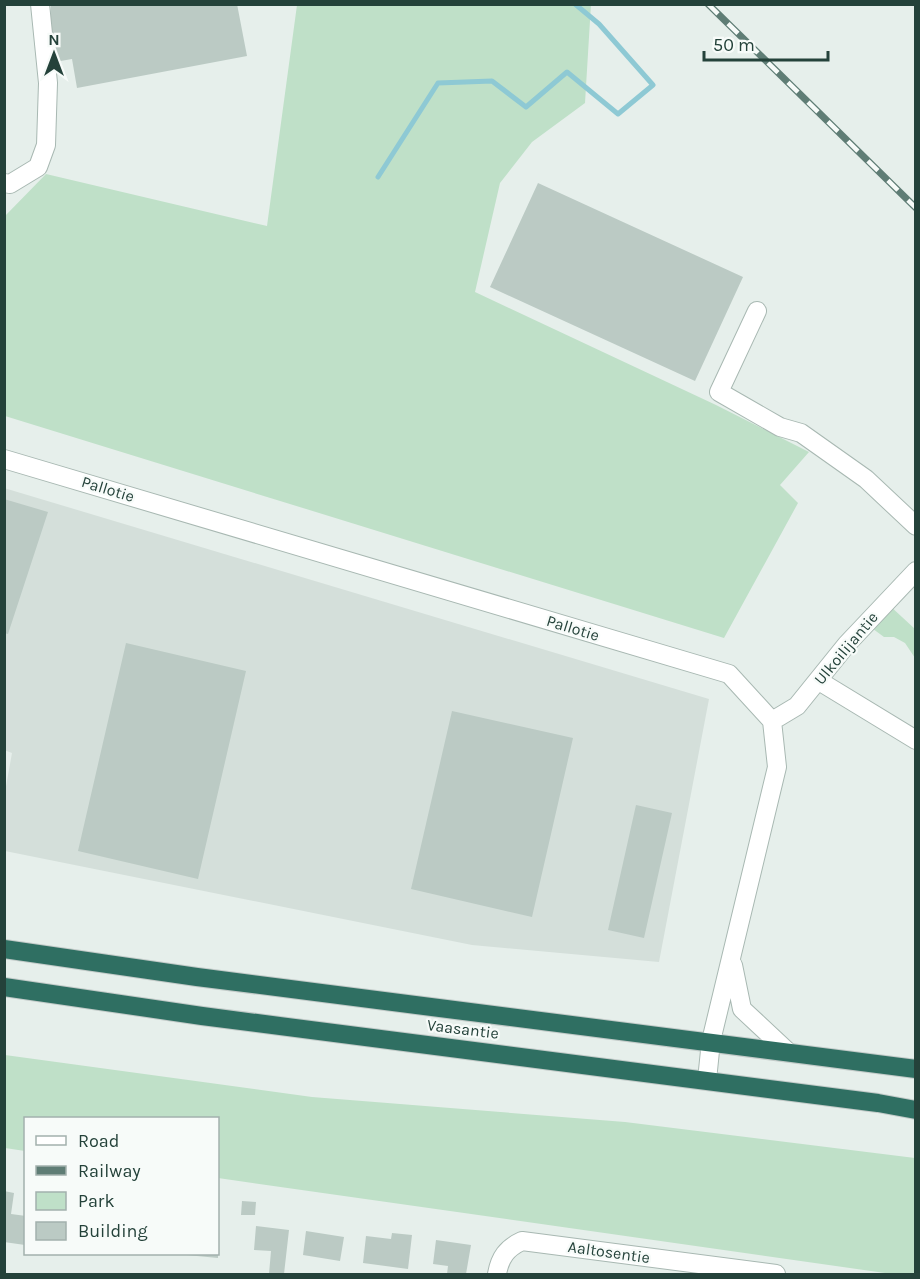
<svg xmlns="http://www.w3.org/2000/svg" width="920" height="1279" font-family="Karla,sans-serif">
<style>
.built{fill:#d4dfda}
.green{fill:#bfe0c8}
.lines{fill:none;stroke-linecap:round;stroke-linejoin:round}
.stream{stroke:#8ec9d4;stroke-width:5}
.building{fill:#bbcac4}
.minor-casing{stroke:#a8b8b2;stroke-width:20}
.highway-casing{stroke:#c2cac8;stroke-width:20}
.minor{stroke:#fff;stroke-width:18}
.highway{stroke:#2f6f62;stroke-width:18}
.rail-casing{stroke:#5f7d75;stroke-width:7}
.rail{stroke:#f7fbf9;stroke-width:4.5;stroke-dasharray:14;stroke-linecap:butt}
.labels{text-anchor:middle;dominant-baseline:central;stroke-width:4.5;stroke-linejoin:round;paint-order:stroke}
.street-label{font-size:16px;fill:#24423a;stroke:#f7fbf9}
</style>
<rect width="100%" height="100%" fill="#e6efeb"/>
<!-- built -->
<path class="built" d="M 4,488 L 709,699 L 659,962 L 472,945 L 5,851 L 5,792 L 12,753 L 4,750 Z"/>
<!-- green -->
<path class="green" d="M 591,4 L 585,103 L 532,142 L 500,183 L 475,292 L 716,405 L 809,452 L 780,485 L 798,503 L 724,638 L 5,416 L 5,216 L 46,174 L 267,226 L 297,5 Z
M 889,605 L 915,629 L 915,658 L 905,643 L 894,637 L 884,637 L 869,626 Z
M 5,1055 L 312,1097 L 625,1122 L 915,1158 L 915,1274 L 892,1274 L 218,1178 L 218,1118 L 26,1118 L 25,1151 L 5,1148 Z"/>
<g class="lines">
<!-- stream -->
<path class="stream" d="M 378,177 L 438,83 L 492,81 L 526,107 L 567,72 L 618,114 L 653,85 L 599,24 L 575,4"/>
</g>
<!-- building -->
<path class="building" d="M 51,4 L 237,4 L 247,56 L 77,88 L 72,59 L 55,62 L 50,35 Z
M 538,183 L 743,277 L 695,381 L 490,287 Z
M 4,499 L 48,512 L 8,634 L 4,633 Z
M 126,643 L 246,671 L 198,879 L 78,851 Z
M 452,711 L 573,738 L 532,917 L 411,889 Z
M 636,805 L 672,813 L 644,938 L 608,930 Z
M 4,1191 L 14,1193 L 11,1214 L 26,1216 L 25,1245 L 4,1242 Z
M 242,1201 L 256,1202 L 255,1215 L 241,1215 Z
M 256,1226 L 289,1230 L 284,1274 L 269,1274 L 271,1251 L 254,1250 Z
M 306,1231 L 344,1237 L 340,1261 L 303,1255 Z
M 392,1233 L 412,1235 L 408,1269 L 363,1263 L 366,1236 L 391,1239 Z
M 436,1240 L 471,1245 L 466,1274 L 447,1274 L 448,1266 L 433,1264 Z
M 176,1254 L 218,1254 L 218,1258 Z"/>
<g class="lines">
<!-- minor casing -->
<g class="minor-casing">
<path id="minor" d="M 4,183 L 10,184 L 38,167 L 46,145 L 48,83 L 40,4
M 757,311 L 719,392 L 780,427 L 801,433 L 866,479 L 916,526
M 4,459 L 729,674 L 772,721 L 777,767 L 711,1041 L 707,1080
M 819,681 L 916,740
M 772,721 L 797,706 L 847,644 L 916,571
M 733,965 L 742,1009 L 787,1051
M 497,1274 C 500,1257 507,1248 522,1241 L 776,1274"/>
</g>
<!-- highway casing -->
<g class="highway-casing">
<path id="highway" d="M 4,949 L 197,977 L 916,1069
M 4,987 L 202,1016 L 878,1103 L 916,1110"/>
</g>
<!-- minor -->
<use href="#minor" class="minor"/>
<!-- highway -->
<use href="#highway" class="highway"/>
<!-- rail casing -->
<g class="rail-casing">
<path id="rail" d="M 708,4 L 916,208"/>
</g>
<!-- rail -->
<use href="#rail" class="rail"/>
</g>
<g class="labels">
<!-- street labels -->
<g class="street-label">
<text transform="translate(108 489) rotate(17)">Pallotie</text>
<text transform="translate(573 628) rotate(17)">Pallotie</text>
<text transform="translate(846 648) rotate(-50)">Ulkoilijantie</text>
<text transform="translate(463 1029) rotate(7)">Vaasantie</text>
<text transform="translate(609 1252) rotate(8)">Aaltosentie</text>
</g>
</g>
<!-- border -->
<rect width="920" height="1279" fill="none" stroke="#24423a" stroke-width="12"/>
<!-- legend -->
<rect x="24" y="1117" width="195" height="138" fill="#f7fbf9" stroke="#a3b1ad" stroke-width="1.5"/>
<rect x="36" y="1136" width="30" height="9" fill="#ffffff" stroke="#a3b1ad" stroke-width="1.5"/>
<text x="78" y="1147" font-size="18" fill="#24423a">Road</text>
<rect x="36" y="1166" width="30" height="9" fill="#5f7d75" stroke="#a3b1ad" stroke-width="1.5"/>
<text x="78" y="1177" font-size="18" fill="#24423a">Railway</text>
<rect x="36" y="1192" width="30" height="18" fill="#bfe0c8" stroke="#a3b1ad" stroke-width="1.5"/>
<text x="78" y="1207" font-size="18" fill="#24423a">Park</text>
<rect x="36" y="1222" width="30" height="18" fill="#bbcac4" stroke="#a3b1ad" stroke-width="1.5"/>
<text x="78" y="1237" font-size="18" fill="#24423a">Building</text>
<!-- north arrow -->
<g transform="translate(54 54)" stroke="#f7fbf9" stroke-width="4.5" paint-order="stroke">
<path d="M0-4.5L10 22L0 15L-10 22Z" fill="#24423a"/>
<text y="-9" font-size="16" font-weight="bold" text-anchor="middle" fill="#24423a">N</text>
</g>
<!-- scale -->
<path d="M704 51v9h124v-9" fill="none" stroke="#24423a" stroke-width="3"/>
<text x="713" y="51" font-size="18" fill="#24423a" stroke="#f7fbf9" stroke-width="4.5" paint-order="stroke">50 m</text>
</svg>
